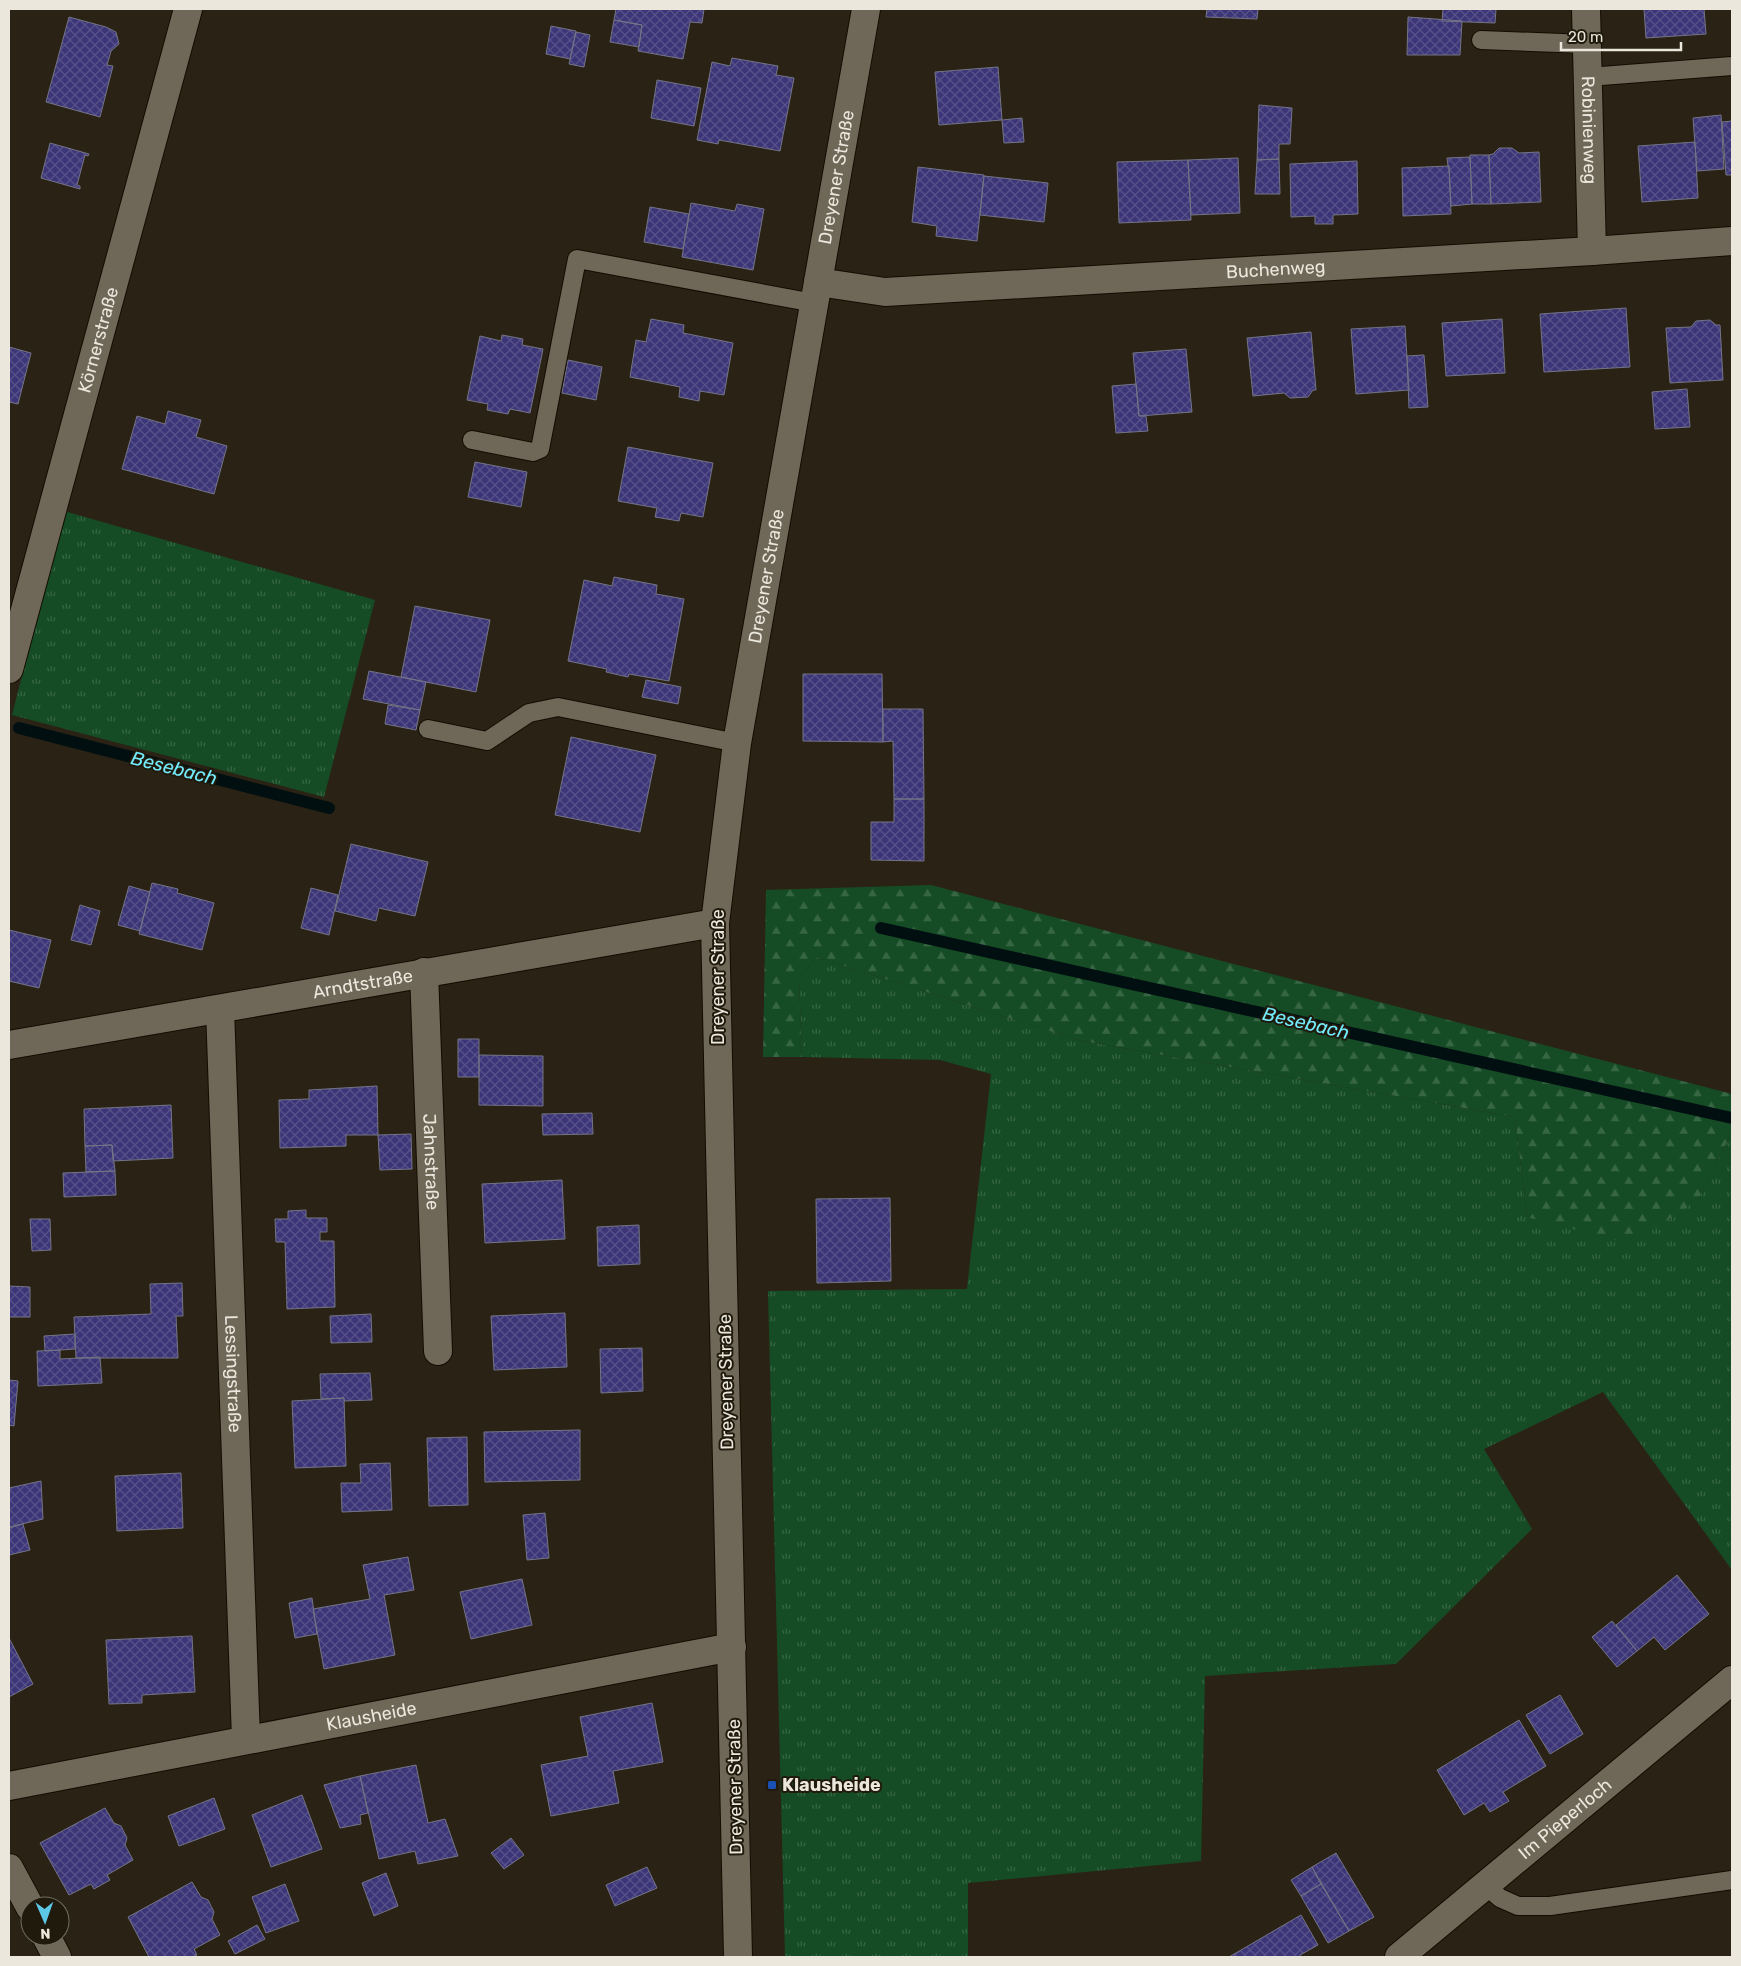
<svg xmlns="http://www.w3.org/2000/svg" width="1741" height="1966" font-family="Rubik,sans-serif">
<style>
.grass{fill:url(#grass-tufts)}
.forest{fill:url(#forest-firs)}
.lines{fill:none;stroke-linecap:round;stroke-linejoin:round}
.stream{stroke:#020f11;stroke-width:12}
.building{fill:url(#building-cross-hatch);stroke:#747486}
.lane-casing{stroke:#130c02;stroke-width:20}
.street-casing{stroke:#130c02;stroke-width:30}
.secondary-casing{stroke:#130c02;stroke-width:30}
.lane{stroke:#6f6757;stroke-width:18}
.street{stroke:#6f6757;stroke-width:28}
.secondary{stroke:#6f6757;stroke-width:28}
.transit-dot{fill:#1a4fb4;stroke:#201a0c;stroke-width:2}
.labels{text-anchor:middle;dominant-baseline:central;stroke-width:4;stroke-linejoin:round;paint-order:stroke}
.street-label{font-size:18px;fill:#ebe7dd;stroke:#201a0c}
.poi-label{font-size:18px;font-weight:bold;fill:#ebe7dd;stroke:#201a0c;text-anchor:start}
.water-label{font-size:19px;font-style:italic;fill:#73edfe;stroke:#201a0c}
</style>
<defs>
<pattern id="grass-tufts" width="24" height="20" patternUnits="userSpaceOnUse" patternTransform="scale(1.25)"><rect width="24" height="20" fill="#154c25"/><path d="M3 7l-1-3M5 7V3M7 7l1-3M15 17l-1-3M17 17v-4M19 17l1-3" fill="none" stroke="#376644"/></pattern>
<pattern id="forest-firs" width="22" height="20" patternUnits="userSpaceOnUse" patternTransform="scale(1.25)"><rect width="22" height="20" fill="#154c25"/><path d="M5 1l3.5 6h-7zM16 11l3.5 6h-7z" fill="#376644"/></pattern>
<pattern id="building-cross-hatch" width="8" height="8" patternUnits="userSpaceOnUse" patternTransform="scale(1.25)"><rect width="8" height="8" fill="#3c3577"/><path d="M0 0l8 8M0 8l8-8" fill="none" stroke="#58528a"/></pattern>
</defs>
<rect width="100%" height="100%" fill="#2a2315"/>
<!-- grass -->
<path class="grass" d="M 64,511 L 375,600 L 324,797 L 12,715 Z
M 816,957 L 1078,1040 L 1515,1117 L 1527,1217 L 1698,1200 L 1732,1132 L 1732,1570 L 1603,1392 L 1484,1449 L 1532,1529 L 1396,1664 L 1205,1676 L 1201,1861 L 968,1883 L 968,1957 L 785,1957 L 768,1291 L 967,1289 L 991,1074 L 940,1060 L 802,1057 L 799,980 Z"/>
<!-- forest -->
<path class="forest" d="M 931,885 L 1732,1094 L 1732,1132 L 1698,1200 L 1630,1244 L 1527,1217 L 1515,1117 L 1078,1040 L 816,957 L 799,980 L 802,1057 L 763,1057 L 766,890 Z"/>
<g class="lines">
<!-- stream -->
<path class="stream" d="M 19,728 L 329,808
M 881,928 L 1732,1118"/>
</g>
<!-- building -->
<path class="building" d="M 616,9 L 704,9 L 702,23 L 690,22 L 683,59 L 638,51 L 642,25 L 614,20 Z
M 1207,9 L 1258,9 L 1257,19 L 1206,17 Z
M 1443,9 L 1496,9 L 1495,23 L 1442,21 Z
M 1644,9 L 1704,9 L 1706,34 L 1646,38 Z
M 69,17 L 106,27 L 116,32 L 119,44 L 111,51 L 107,65 L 113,66 L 100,117 L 46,102 Z
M 1408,17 L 1462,21 L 1460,55 L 1407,55 Z
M 614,20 L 642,25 L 639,47 L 610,42 Z
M 551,26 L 576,31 L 570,59 L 546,54 Z
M 576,32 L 590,35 L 584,67 L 569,64 Z
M 732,58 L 778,66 L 776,75 L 794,78 L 780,151 L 719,140 L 718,144 L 697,140 L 712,62 L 730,66 Z
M 998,67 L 1002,120 L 939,125 L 935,72 Z
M 657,80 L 701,88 L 694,126 L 651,118 Z
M 1259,105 L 1292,108 L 1290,144 L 1279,144 L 1279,159 L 1257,160 Z
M 1721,115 L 1724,169 L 1697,171 L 1693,118 Z
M 1022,118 L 1024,142 L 1004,143 L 1002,120 Z
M 1732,121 L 1732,175 L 1726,175 L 1722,122 Z
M 1695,142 L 1698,198 L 1642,202 L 1638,146 Z
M 50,143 L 89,154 L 88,156 L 85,155 L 77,185 L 80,186 L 80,189 L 41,178 Z
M 1499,148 L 1512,148 L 1519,153 L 1539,152 L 1541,202 L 1491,204 L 1489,155 L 1493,154 Z
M 1470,155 L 1489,155 L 1491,204 L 1472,204 Z
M 1470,157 L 1472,204 L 1451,206 L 1449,166 L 1448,166 L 1447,158 Z
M 1238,158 L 1240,213 L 1191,215 L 1188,160 Z
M 1279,159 L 1280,194 L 1255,194 L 1257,160 Z
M 1188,160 L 1191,220 L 1119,223 L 1117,162 Z
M 1357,161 L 1358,214 L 1333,215 L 1333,224 L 1315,224 L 1315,216 L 1291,217 L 1290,164 Z
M 1449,166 L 1451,214 L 1403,216 L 1402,168 Z
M 918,167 L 984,175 L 977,241 L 936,236 L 937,226 L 912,222 Z
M 984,176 L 1048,183 L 1044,222 L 980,215 Z
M 691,203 L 735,211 L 737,204 L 764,209 L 753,270 L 682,257 Z
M 650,207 L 689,214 L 683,249 L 644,242 Z
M 1626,308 L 1630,367 L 1544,372 L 1540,314 Z
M 651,319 L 684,325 L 683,333 L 733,343 L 724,395 L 700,391 L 699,401 L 679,397 L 680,387 L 630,377 L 636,340 L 646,342 Z
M 1502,319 L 1505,373 L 1446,376 L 1442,323 Z
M 1710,320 L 1716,325 L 1720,325 L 1723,380 L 1670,383 L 1666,328 L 1691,327 L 1696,321 Z
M 1405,326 L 1409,390 L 1356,394 L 1351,329 Z
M 1311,332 L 1316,390 L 1313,390 L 1308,397 L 1290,398 L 1284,393 L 1253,396 L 1247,338 Z
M 502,335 L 523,339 L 522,345 L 543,349 L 530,413 L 510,409 L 508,414 L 487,410 L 488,404 L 467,400 L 480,336 L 501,341 Z
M 9,347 L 31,353 L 18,404 L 9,402 Z
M 1186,349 L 1192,412 L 1139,416 L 1133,353 Z
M 1424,355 L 1428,407 L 1409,408 L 1407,356 Z
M 568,360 L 602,367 L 596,400 L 562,393 Z
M 1136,384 L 1139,416 L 1146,416 L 1148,431 L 1116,433 L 1112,386 Z
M 1687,389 L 1690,427 L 1655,429 L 1652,392 Z
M 168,411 L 201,420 L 196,437 L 227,446 L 214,494 L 122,469 L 137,416 L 165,424 Z
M 628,447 L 713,463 L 703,517 L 681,513 L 679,521 L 655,517 L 657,508 L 618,501 Z
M 475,462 L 527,472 L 521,507 L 468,497 Z
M 614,577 L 657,585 L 656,594 L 684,599 L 669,681 L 629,674 L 628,677 L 606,672 L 607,669 L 568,661 L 584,580 L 612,586 Z
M 415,606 L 490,620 L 476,692 L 401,677 Z
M 369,671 L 426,682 L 420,710 L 363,699 Z
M 803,674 L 882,674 L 883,742 L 803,741 Z
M 646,680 L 681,687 L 678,704 L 642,697 Z
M 388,705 L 420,710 L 416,730 L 385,724 Z
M 883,709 L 923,709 L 924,799 L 894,799 L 893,741 L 883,742 Z
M 571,737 L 656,755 L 640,832 L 555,815 Z
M 894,799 L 924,799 L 924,861 L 871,860 L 871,822 L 894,822 Z
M 351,844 L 428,862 L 415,916 L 379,908 L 376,921 L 335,911 Z
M 152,883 L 178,889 L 177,893 L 214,903 L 202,950 L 139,934 Z
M 129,886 L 150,892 L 140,931 L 118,925 Z
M 311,888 L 338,895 L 329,935 L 301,928 Z
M 80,905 L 100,911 L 91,945 L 71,940 Z
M 9,930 L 51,940 L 39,988 L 9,981 Z
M 458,1039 L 479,1039 L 479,1077 L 458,1077 Z
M 479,1055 L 543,1056 L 543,1106 L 479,1105 Z
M 377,1086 L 378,1135 L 346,1135 L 346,1146 L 280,1148 L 279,1100 L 309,1099 L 309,1090 Z
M 171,1105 L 173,1158 L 113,1161 L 112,1145 L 85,1146 L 84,1109 Z
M 592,1113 L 593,1134 L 543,1135 L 542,1114 Z
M 411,1134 L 412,1169 L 380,1170 L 378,1135 Z
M 112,1145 L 115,1171 L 86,1172 L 85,1146 Z
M 115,1171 L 116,1195 L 64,1197 L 63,1173 Z
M 562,1180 L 565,1239 L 485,1243 L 482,1184 Z
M 890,1198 L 891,1281 L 817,1283 L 816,1199 Z
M 306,1210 L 306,1218 L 327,1218 L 327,1232 L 320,1232 L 320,1241 L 334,1241 L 335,1307 L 287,1309 L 285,1242 L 276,1242 L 275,1219 L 288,1219 L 288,1211 Z
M 30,1219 L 50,1219 L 51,1250 L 32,1251 Z
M 639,1225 L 640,1264 L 598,1266 L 597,1227 Z
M 182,1283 L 183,1316 L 176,1316 L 178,1358 L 76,1358 L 74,1317 L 151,1314 L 150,1284 Z
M 9,1286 L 30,1287 L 30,1317 L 9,1317 Z
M 565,1313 L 567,1367 L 494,1370 L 491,1316 Z
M 371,1314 L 372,1342 L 331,1343 L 330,1316 Z
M 75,1334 L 75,1349 L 45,1351 L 44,1336 Z
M 642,1348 L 643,1391 L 601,1393 L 600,1349 Z
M 60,1350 L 60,1359 L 100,1357 L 102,1383 L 38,1386 L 37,1351 Z
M 370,1373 L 372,1400 L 344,1401 L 344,1398 L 321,1399 L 320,1374 Z
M 9,1380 L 18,1381 L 14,1426 L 9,1425 Z
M 344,1398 L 346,1466 L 295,1468 L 292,1401 Z
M 580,1430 L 580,1480 L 485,1482 L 484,1432 Z
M 467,1437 L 468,1505 L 429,1506 L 427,1438 Z
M 390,1463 L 392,1510 L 342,1512 L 341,1483 L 361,1483 L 360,1464 Z
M 181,1473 L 183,1528 L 117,1531 L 115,1476 Z
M 41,1481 L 43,1519 L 9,1527 L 9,1488 Z
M 545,1513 L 549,1558 L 527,1560 L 523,1515 Z
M 23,1524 L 30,1550 L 9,1555 L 9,1528 Z
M 408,1557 L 414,1590 L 384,1595 L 395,1655 L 324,1669 L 313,1609 L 370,1599 L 363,1565 Z
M 1677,1575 L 1709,1614 L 1665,1650 L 1654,1637 L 1637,1651 L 1616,1625 Z
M 522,1579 L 532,1625 L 471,1639 L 460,1592 Z
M 312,1598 L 317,1634 L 295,1638 L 289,1603 Z
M 1612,1621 L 1637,1651 L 1617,1667 L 1592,1637 Z
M 192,1636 L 195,1692 L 142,1695 L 142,1703 L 109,1704 L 106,1640 Z
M 9,1638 L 33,1684 L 9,1697 Z
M 1560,1695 L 1583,1734 L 1550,1754 L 1526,1715 Z
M 652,1703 L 663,1762 L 613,1771 L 619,1803 L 551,1816 L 541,1765 L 588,1756 L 580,1717 Z
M 1519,1720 L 1546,1766 L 1503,1792 L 1509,1801 L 1490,1812 L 1484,1803 L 1464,1815 L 1437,1770 Z
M 416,1765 L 428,1823 L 445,1819 L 458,1856 L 418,1864 L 415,1851 L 379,1859 L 360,1776 Z
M 360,1776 L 368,1813 L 360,1815 L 361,1824 L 340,1828 L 324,1785 Z
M 302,1795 L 322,1849 L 271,1867 L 252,1815 Z
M 214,1798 L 225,1829 L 179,1846 L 168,1816 Z
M 105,1808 L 114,1823 L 121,1826 L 127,1838 L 125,1845 L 133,1860 L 107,1875 L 110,1880 L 94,1889 L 91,1884 L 69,1895 L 40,1843 Z
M 511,1838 L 524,1855 L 504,1869 L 491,1853 Z
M 1336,1853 L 1374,1917 L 1349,1931 L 1312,1867 Z
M 647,1867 L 657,1888 L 615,1906 L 606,1885 Z
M 1312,1867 L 1321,1884 L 1301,1896 L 1291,1880 Z
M 386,1873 L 398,1906 L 374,1916 L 362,1883 Z
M 192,1882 L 201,1897 L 208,1900 L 214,1912 L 212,1919 L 220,1935 L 194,1949 L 197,1955 L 192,1957 L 149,1957 L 128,1917 Z
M 285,1884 L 299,1921 L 266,1933 L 252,1897 Z
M 1321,1884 L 1349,1931 L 1328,1943 L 1301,1896 Z
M 1301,1915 L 1318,1945 L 1300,1955 L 1301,1957 L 1229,1957 Z
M 257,1925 L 265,1939 L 235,1954 L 228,1941 Z"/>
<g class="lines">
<!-- lane casing -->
<g class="lane-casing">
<path id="lane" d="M 1481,40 L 1587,44
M 1588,77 L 1732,66
M 472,440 L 533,452 L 540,449 L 577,259 L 814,303
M 428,729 L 487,741 L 529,713 L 558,707 L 737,743
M 1485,1885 L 1500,1898 L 1518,1906 L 1550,1906 L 1732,1880"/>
</g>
<!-- street casing -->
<g class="street-casing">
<g id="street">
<path id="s1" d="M 1586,9 L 1592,251"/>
<path id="s2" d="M 818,282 L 885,292 L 1592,251 L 1732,241"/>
<path id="s3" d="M 9,669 L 188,9"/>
<path id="s4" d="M 424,972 L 438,1351"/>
<path id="s5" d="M 220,1009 L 246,1739"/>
<path id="s6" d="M 9,1045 L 715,923"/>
<path id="s7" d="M 9,1786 L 732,1647"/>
<path d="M 9,1868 L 30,1907"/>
<path d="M 46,1936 L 57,1957"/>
<path id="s8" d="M 1399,1957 L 1732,1680"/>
</g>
</g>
<!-- secondary casing -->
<g class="secondary-casing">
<g id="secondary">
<path id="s9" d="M 738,1957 L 715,923 L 737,743 L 866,9"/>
</g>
</g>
<!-- lane -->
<use href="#lane" class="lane"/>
<!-- street -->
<use href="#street" class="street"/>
<!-- secondary -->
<use href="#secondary" class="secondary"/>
</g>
<!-- markers -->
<rect class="transit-dot" x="767" y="1780" width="10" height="10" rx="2.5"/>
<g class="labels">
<!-- street labels -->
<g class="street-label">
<text stroke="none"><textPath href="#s1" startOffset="121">Robinienweg</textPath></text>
<text stroke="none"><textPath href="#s9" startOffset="1790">Dreyener Straße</textPath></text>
<text stroke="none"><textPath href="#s2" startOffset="459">Buchenweg</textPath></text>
<text stroke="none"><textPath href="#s3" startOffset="341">Körnerstraße</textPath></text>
<text stroke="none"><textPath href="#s9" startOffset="1385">Dreyener Straße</textPath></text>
<text transform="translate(718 977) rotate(-90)">Dreyener Straße</text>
<text stroke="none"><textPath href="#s6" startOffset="359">Arndtstraße</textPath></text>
<text stroke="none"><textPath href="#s4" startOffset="190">Jahnstraße</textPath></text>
<text stroke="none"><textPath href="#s5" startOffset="365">Lessingstraße</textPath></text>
<text transform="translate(726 1382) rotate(-91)">Dreyener Straße</text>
<text stroke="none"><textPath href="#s7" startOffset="369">Klausheide</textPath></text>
<text transform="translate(735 1787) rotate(-91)">Dreyener Straße</text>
<text stroke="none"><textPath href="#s8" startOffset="216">Im Pieperloch</textPath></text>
</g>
<!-- poi labels -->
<g class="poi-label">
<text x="782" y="1785">Klausheide</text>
</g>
<!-- water labels -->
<g class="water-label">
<text transform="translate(174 768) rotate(14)">Besebach</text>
<text transform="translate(1306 1023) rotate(13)">Besebach</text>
</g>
</g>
<!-- border -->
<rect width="1741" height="1966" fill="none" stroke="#ebe7dd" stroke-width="20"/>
<!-- north arrow -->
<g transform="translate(45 1921) rotate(178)"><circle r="24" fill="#201a0c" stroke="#716c60"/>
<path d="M0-4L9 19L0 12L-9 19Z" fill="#5cc7e7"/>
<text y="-8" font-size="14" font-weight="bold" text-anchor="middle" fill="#ebe7dd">N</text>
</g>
<!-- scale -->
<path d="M1561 42v8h120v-8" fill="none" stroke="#ebe7dd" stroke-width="2.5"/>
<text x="1568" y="42" font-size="15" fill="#ebe7dd" stroke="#201a0c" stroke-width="4" paint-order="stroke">20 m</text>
</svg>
